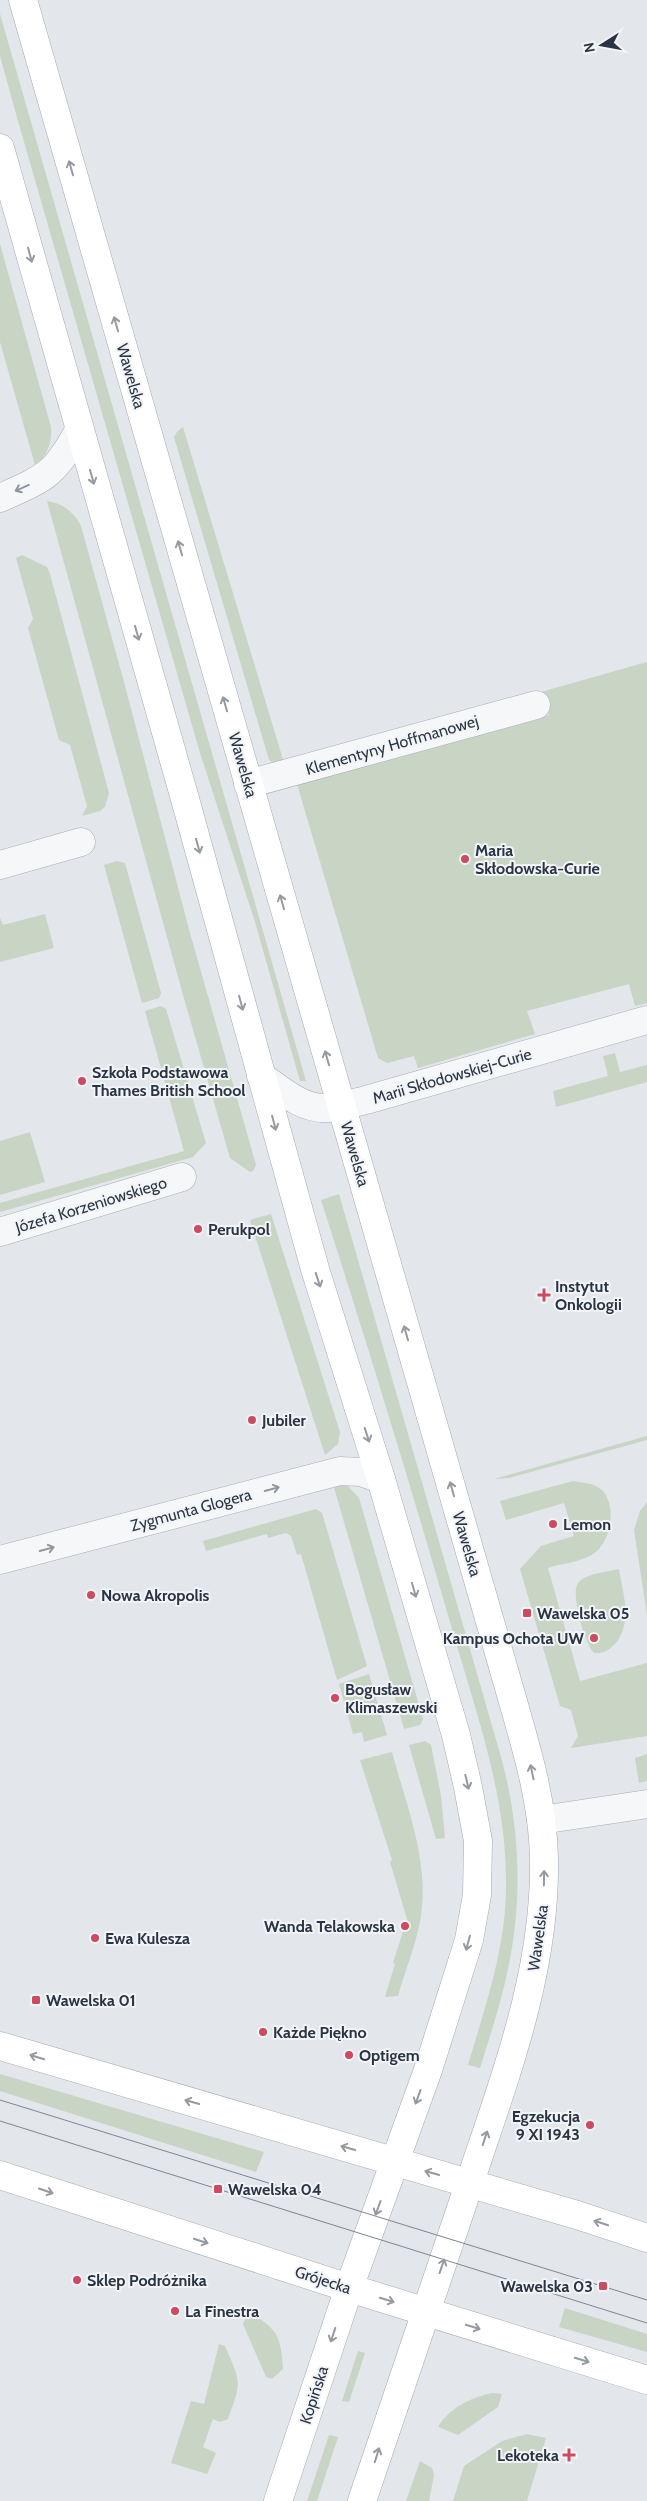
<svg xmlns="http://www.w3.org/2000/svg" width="647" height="2501" font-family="Cabin,sans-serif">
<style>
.green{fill:#c8d4c4}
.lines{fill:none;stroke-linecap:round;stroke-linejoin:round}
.street-casing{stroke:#a8adb5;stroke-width:29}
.secondary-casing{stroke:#a8adb5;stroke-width:29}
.primary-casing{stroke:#a2aab6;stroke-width:29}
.street{stroke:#f5f7f9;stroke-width:28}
.secondary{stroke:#fff;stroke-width:28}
.primary{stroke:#fff;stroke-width:28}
.tram{stroke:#7c8694;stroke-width:1}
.oneway{stroke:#959aa1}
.oneway2{stroke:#90969e}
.poi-dot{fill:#cd4a60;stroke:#f2f5f8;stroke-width:2}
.labels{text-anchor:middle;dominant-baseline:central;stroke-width:4;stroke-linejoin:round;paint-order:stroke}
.street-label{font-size:16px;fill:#2b3443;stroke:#f2f5f8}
.poi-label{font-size:16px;font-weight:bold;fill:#2b3443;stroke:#f2f5f8;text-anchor:start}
</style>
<rect width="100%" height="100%" fill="#e3e6eb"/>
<!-- green -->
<path class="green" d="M 0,14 L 306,1081 L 300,1081 L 255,922 L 200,753 L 18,121 L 0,56 Z
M 0,244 L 51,427 C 52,443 48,455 35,465 L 0,342 Z
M 183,427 L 284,763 L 273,763 L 269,760 L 174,437 L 177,432 Z
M 47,501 C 62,503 74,512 81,526 L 124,682 L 190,933 L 256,1165 L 253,1171 L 250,1172 L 230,1158 L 183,995 Z
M 22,555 L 47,567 L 50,574 L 109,793 L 105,807 L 100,811 L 82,816 L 87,806 L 70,745 L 59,740 L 28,628 L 33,619 L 16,558 Z
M 647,662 L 647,1003 L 635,1006 L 629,984 L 527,1011 L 535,1034 L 418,1068 L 414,1056 L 387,1063 L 378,1058 L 297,784 L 549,715 L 541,692 Z
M 117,861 L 125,863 L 161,993 L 159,998 L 142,1003 L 104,865 Z
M 45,914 L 54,948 L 0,962 L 0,918 L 3,925 Z
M 161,1006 L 166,1009 L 206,1143 L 193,1157 L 0,1212 L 0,1203 L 184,1151 L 145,1011 Z
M 615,1053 L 620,1072 L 647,1065 L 647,1082 L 556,1107 L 553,1091 L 608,1076 L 603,1056 Z
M 30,1132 L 45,1182 L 0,1195 L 0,1141 Z
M 339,1194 L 501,1757 C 520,1826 523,1899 508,1969 C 501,2003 490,2036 480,2068 L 468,2065 C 486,2004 507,1945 506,1881 C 506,1791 474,1707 450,1622 C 409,1480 366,1340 321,1200 Z
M 271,1214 L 340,1432 L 338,1444 L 325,1455 L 250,1220 Z
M 647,1436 L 647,1440 L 509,1478 L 494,1479 Z
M 573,1481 C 583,1483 595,1483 602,1490 C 617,1506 611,1539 596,1552 C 583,1562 563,1563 548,1568 L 580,1681 L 647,1663 L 647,1736 L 571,1748 L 578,1736 L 571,1710 L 560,1706 L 520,1569 L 541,1546 L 574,1536 L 564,1503 L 506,1520 L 500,1501 Z
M 333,1484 L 348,1486 L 359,1498 L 423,1719 L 420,1725 L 404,1729 Z
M 647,1502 L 647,1615 L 634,1530 L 640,1511 Z
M 316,1509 L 322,1513 L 367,1666 L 337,1680 L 301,1554 L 297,1555 L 291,1536 L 286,1533 L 268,1538 L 267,1534 L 206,1551 L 203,1541 Z
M 619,1569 C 623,1594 633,1623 615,1644 C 609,1650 603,1654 594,1653 C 585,1645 570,1592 578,1583 C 586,1573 608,1572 619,1569 Z
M 369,1674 L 387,1735 L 364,1742 L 362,1732 L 353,1734 L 339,1684 Z
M 425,1741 L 431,1745 L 441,1796 L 445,1838 L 436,1839 L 409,1745 Z
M 392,1752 C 405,1801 427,1855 422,1906 C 420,1936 406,1967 398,1996 L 385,1997 L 395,1964 L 393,1963 L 407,1919 L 390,1862 L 392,1860 L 360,1760 Z
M 647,1754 L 647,1781 L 639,1783 L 635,1758 Z
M 0,2074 L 264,2152 L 256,2172 L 0,2091 Z
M 565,2308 L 647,2334 L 647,2352 L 559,2327 Z
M 248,2311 C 277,2329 281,2335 283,2369 L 272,2379 L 266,2377 L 243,2324 Z
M 219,2344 L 225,2346 C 241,2383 242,2380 228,2419 L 220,2422 L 213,2419 L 203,2447 L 216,2453 L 207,2474 L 171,2463 L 191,2401 L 204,2404 Z
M 358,2351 L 365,2353 L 349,2402 L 342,2401 Z
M 493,2393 L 502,2394 L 498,2407 L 458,2435 L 438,2427 C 449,2408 472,2397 493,2393 Z
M 527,2434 L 546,2438 L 527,2501 L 453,2501 L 464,2466 L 502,2441 Z
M 329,2435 L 338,2437 L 317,2501 L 307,2501 Z
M 420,2461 L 432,2468 L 434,2475 L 429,2501 L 406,2501 Z"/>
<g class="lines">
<!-- street casing -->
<g class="street-casing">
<path id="street" d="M 0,498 C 45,478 55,475 79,430
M 248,784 L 536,705
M 0,865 L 81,842
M 261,1076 C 281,1090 303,1110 328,1108 C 340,1107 354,1103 366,1100 L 647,1020
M 0,1232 L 182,1177
M 0,1560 L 340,1471 L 361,1472 L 381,1479
M 541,1820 L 647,1804"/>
</g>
<!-- secondary casing -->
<g class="secondary-casing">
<path id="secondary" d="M 0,2046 L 577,2215 L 647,2238
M 0,2175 L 349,2288 L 647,2380"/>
</g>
<!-- primary casing -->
<g class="primary-casing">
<path id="primary" d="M 23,0 L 512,1698 C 527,1750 543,1803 544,1858 C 546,1966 509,2066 475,2167 C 438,2279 399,2389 362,2501
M 0,148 L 185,799 L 315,1269 L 381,1479 L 456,1735 L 468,1787 L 478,1841 L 477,1895 L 469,1940 L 428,2070 L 349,2288 L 278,2501"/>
</g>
<!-- street -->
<use href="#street" class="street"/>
<!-- secondary -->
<use href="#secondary" class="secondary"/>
<!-- primary -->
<use href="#primary" class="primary"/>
<!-- tram -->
<path class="tram" d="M 0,2100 L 647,2300
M 0,2121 L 647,2323"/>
</g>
<!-- one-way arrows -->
<defs><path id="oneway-shaft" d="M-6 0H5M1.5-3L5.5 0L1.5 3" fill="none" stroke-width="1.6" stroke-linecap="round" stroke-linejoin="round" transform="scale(1.25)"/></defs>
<g class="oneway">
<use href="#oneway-shaft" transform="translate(71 168) rotate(-106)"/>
<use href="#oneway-shaft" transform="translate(30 255) rotate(75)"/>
<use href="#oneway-shaft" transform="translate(116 324) rotate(-106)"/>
<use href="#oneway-shaft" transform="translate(92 477) rotate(74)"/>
<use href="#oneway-shaft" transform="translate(180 548) rotate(-106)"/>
<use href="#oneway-shaft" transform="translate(137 633) rotate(74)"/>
<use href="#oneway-shaft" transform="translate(225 704) rotate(-106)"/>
<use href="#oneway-shaft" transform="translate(198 846) rotate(75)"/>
<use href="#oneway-shaft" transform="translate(282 902) rotate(-106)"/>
<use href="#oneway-shaft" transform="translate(241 1003) rotate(75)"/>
<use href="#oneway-shaft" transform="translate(327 1058) rotate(-106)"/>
<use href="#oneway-shaft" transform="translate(274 1123) rotate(75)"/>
<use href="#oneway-shaft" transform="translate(318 1280) rotate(72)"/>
<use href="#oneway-shaft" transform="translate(406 1333) rotate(-106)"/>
<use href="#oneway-shaft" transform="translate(367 1435) rotate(72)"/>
<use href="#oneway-shaft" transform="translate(452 1489) rotate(-106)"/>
<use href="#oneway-shaft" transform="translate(414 1590) rotate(74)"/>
<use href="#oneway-shaft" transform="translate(532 1772) rotate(-102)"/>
<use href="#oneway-shaft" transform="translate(467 1782) rotate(77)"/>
<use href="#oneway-shaft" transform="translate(544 1878) rotate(-89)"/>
<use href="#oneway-shaft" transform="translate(468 1943) rotate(105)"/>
<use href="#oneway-shaft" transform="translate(37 2057) rotate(-163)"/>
<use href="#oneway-shaft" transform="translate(418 2097) rotate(110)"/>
<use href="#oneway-shaft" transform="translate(192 2102) rotate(-164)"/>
<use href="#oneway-shaft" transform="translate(485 2138) rotate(-72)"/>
<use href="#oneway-shaft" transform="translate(348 2148) rotate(-164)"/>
<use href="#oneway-shaft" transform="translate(432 2173) rotate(-164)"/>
<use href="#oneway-shaft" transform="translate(46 2191) rotate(19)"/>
<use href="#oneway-shaft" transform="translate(378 2208) rotate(110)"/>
<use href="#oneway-shaft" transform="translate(601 2223) rotate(-162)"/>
<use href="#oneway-shaft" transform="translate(201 2241) rotate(18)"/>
<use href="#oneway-shaft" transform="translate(442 2266) rotate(-71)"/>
<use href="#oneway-shaft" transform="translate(387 2300) rotate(17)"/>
<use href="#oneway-shaft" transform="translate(473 2327) rotate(17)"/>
<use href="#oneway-shaft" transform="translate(333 2335) rotate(108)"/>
<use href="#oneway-shaft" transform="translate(582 2360) rotate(17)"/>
<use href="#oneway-shaft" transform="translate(377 2455) rotate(-73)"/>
</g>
<g class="oneway2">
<use href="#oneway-shaft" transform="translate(22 488) rotate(156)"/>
<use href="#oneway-shaft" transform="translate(272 1489) rotate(-15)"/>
<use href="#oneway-shaft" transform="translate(47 1549) rotate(-15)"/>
</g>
<!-- markers -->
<g class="poi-dot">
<circle cx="465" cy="859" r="5"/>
<circle cx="82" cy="1081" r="5"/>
<circle cx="198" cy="1229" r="5"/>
<path d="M541.5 1287.5h5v5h5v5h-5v5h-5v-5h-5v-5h5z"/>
<circle cx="252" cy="1420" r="5"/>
<circle cx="553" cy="1524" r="5"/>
<circle cx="91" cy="1595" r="5"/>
<rect x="522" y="1608" width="10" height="10" rx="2.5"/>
<circle cx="594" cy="1638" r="5"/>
<circle cx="335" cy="1698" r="5"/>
<circle cx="405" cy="1926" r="5"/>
<circle cx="95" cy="1938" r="5"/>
<rect x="31" y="1995" width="10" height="10" rx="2.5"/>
<circle cx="263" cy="2032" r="5"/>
<circle cx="349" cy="2055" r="5"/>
<circle cx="590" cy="2125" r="5"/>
<rect x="213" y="2184" width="10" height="10" rx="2.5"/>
<circle cx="77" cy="2280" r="5"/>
<rect x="598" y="2281" width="10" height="10" rx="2.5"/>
<circle cx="175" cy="2311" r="5"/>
<path d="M566.5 2447.5h5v5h5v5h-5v5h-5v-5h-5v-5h5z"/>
</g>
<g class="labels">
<!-- street labels -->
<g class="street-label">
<text transform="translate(131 376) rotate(74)">Wawelska</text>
<text transform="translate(392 745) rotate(-16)">Klementyny Hoffmanowej</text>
<text transform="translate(243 765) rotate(74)">Wawelska</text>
<text transform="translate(452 1076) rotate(-16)">Marii Skłodowskiej-Curie</text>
<text transform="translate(355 1154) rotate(74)">Wawelska</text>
<text transform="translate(91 1205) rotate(-17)">Józefa Korzeniowskiego</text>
<text transform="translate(191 1510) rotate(-15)">Zygmunta Glogera</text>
<text transform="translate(467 1544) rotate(74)">Wawelska</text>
<text transform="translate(538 1938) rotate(-82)">Wawelska</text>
<text transform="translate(323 2280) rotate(18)">Grójecka</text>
<text transform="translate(314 2395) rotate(-72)">Kopińska</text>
</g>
<!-- poi labels -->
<g class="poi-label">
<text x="475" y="850">Maria<tspan x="475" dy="18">Skłodowska-Curie</tspan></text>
<text x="92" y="1072">Szkoła Podstawowa<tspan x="92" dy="18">Thames British School</tspan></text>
<text x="208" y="1229">Perukpol</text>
<text x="555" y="1286">Instytut<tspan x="555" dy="18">Onkologii</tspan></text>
<text x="262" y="1420">Jubiler</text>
<text x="563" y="1524">Lemon</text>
<text x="101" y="1595">Nowa Akropolis</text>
<text x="537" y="1613">Wawelska 05</text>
<text x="584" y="1638" text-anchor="end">Kampus Ochota UW</text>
<text x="345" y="1689">Bogusław<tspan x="345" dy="18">Klimaszewski</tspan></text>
<text x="395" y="1926" text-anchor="end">Wanda Telakowska</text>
<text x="105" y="1938">Ewa Kulesza</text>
<text x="46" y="2000">Wawelska 01</text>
<text x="273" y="2032">Każde Piękno</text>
<text x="359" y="2055">Optigem</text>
<text x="580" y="2116" text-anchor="end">Egzekucja<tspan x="580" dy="18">9 XI 1943</tspan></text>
<text x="228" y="2189">Wawelska 04</text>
<text x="87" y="2280">Sklep Podróżnika</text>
<text x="593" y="2286" text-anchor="end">Wawelska 03</text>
<text x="185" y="2311">La Finestra</text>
<text x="559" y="2455" text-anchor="end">Lekoteka</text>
</g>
</g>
<!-- north arrow -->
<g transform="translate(602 45) rotate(259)" stroke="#f2f5f8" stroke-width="4" paint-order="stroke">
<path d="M0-4L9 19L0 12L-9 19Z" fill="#2b3443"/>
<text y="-8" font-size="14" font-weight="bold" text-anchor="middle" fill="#2b3443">N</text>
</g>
</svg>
